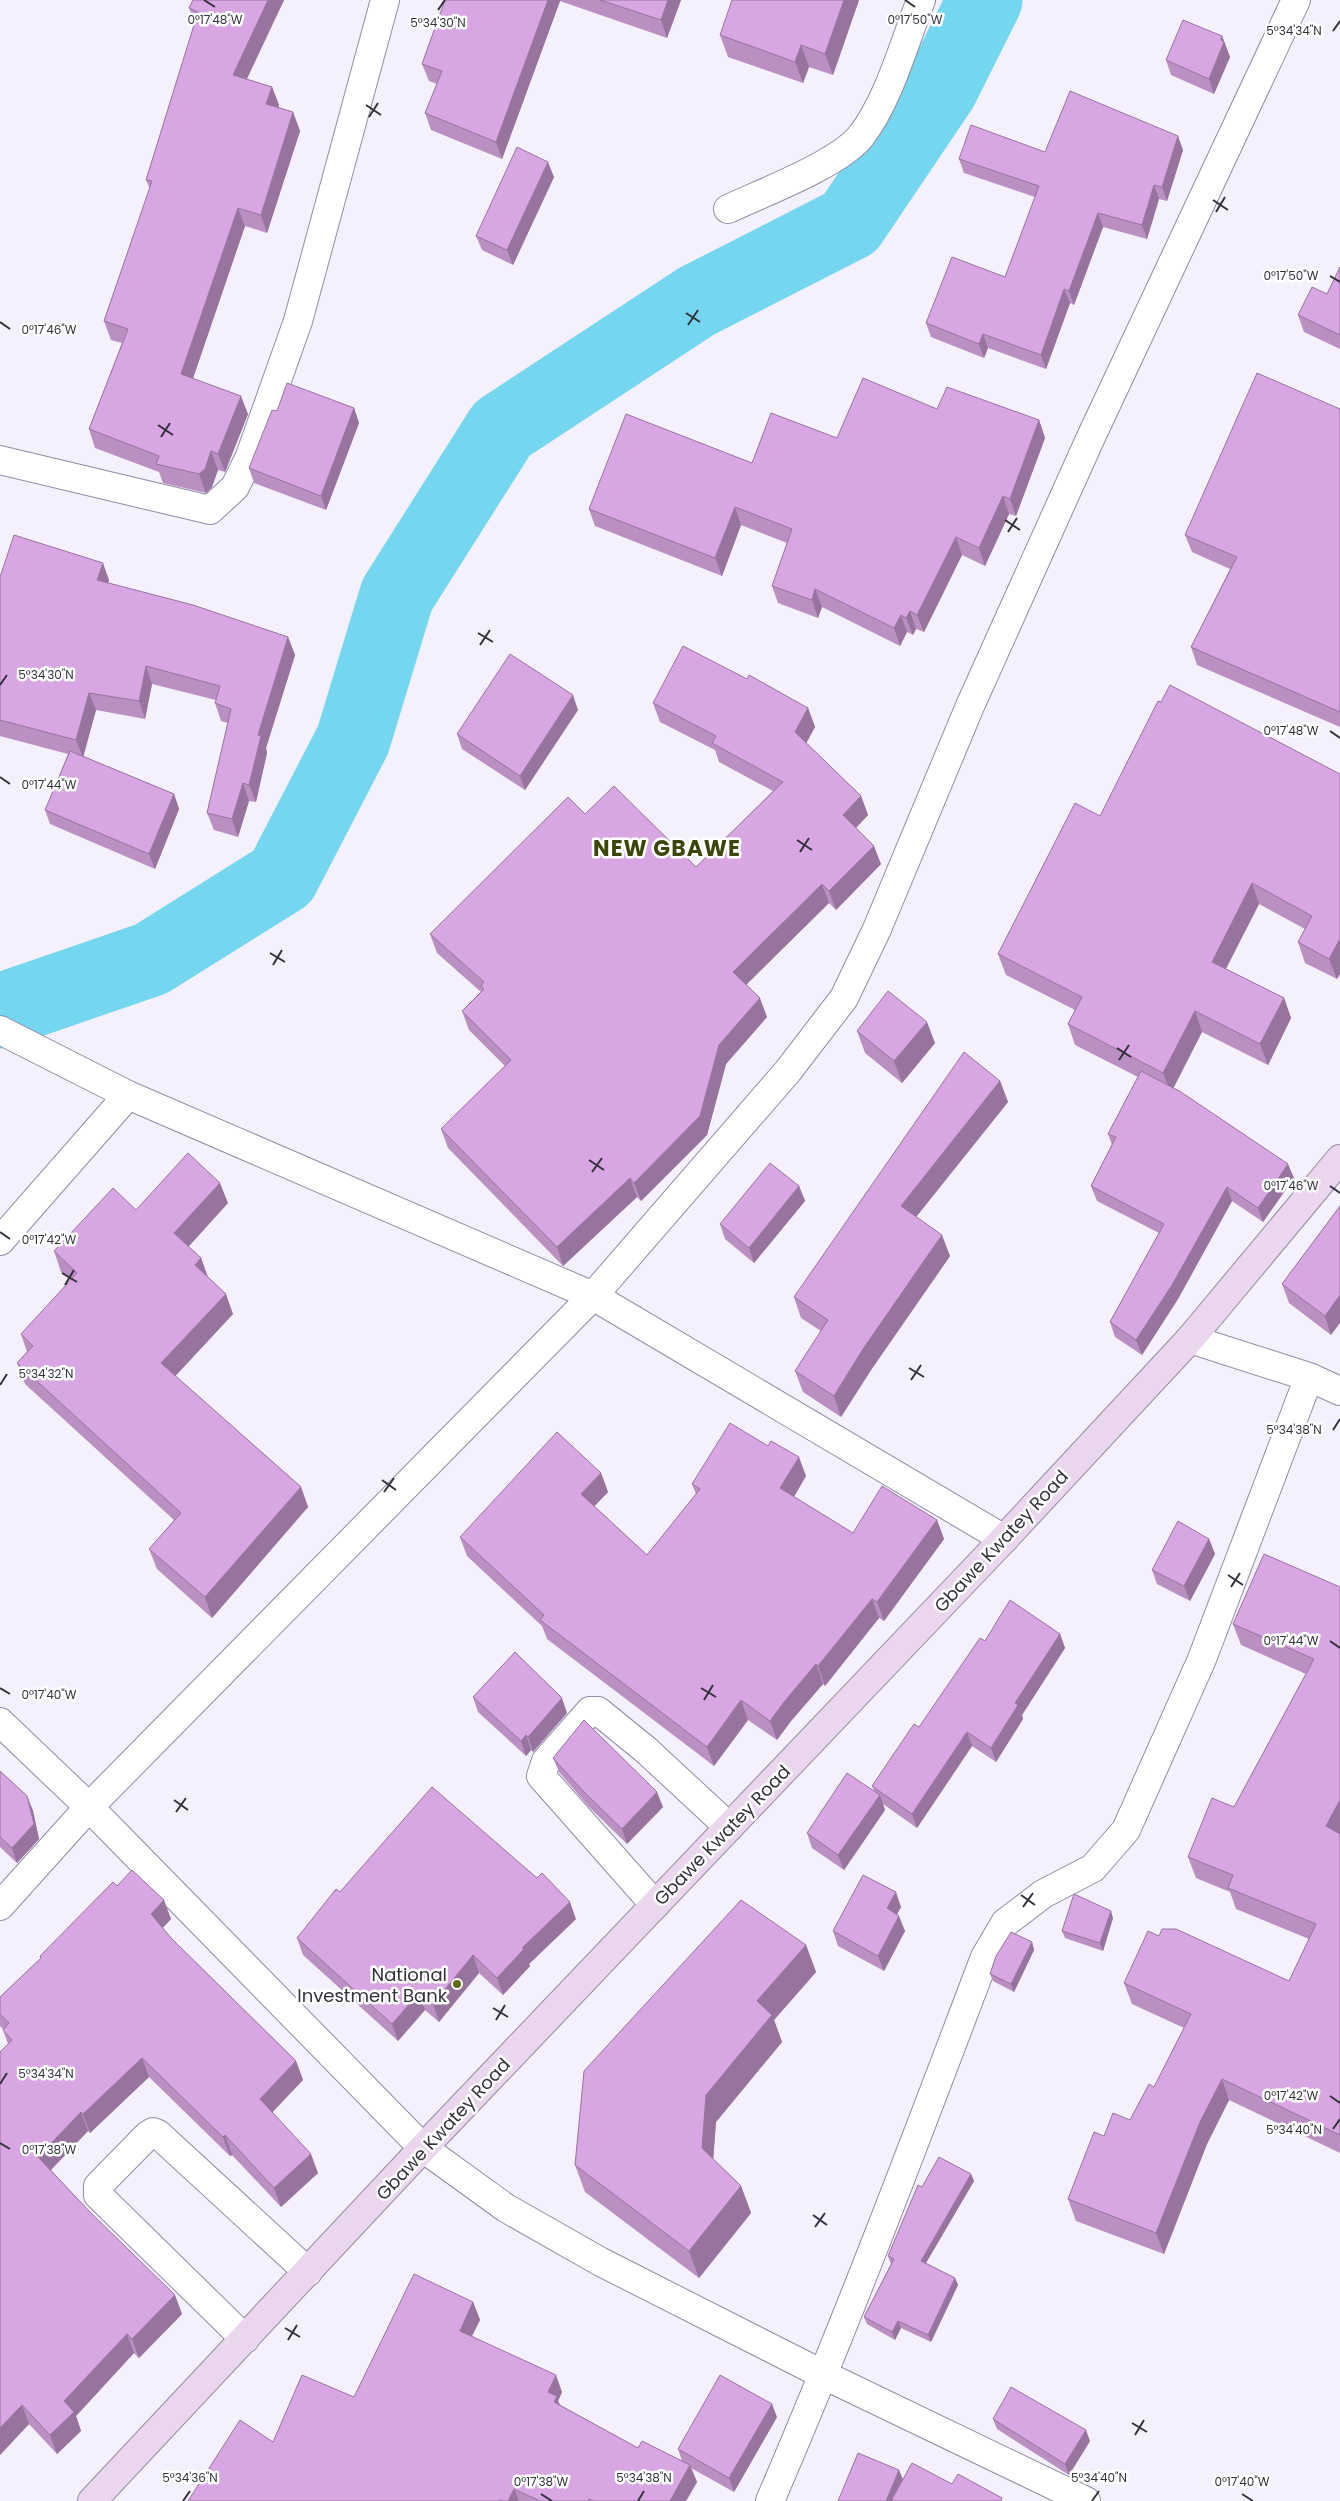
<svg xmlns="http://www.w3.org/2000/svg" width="1340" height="2501" font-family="Poppins,sans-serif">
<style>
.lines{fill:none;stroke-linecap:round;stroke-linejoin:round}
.river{stroke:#75d6f0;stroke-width:75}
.street-casing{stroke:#928ba8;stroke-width:30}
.secondary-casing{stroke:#928ba8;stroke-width:30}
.street{stroke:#fff;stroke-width:28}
.secondary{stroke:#ead7ed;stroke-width:28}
.wall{fill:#ba8fc2}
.shaded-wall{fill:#97749e}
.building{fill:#d8a6e2;stroke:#97749e}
.ticks{fill:none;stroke:#34313d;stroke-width:2}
.poi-dot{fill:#5e6c16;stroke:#fff;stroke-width:2}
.labels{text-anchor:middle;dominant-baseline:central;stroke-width:5;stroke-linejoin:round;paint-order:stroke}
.street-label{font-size:18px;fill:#34313d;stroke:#fff}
.poi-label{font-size:18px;fill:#34313d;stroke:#fff;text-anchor:end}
.district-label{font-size:22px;font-weight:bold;letter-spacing:1px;fill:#3c450a;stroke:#fff}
.ticks-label{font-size:12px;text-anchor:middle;fill:#34313d;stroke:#fff;stroke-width:5;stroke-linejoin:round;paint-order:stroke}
</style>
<rect width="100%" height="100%" fill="#f4f0fd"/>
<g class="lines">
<!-- river -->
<path class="river" d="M 0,1011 L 151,959 L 282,877 L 353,740 L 397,595 L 502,429 L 697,301 L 850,223 L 941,88 L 985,0"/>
<!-- street casing -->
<g class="street-casing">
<path id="street" d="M 728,209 C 762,193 839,164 861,136 C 889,100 904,43 921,0
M 0,460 L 210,510 L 235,487 L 250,456 L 298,321 L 385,0
M 0,1030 L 128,1095 L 593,1296 L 1004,1539
M 0,1241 L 128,1095
M 1190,1339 L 1309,1377 L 1340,1391
M 0,1722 L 89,1807 L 423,2148 L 506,2208 L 601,2262 L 824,2375 L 1086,2501
M 655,1905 L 541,1776 L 546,1761 L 590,1711 L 598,1711 L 646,1750 L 729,1827
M 0,1906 L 89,1807 L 593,1296 L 788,1071 L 844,998 L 877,929 L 970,706 L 1091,437 L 1296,0
M 245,2339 L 98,2195 L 98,2186 L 148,2135 L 153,2132 L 158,2134 L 308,2272
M 770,2501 C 847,2322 916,2139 985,1957 L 1005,1923 L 1043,1894 L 1093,1868 L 1126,1830 L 1202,1659 L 1309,1377"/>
</g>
<!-- secondary casing -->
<g class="secondary-casing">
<path id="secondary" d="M 92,2501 L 423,2148 L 1004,1539 L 1190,1339 L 1340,1159"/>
</g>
<!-- street -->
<use href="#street" class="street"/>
<!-- secondary -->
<use href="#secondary" class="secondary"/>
</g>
<!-- wall -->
<path class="wall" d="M 193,0 L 284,0 L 247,79 L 272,87 L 279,105 L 278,107 L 293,112 L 300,131 L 267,233 L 245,226 L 193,378 L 248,414 L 225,472 L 218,470 L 212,487 L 206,493 L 163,483 L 159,472 L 95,448 L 89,429 L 122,343 L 111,340 L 104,321 L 150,189 L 146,180 L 195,23 L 189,8 Z
M 445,0 L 681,0 L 667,38 L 560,1 L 502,159 L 431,130 L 425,113 L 437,84 L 429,81 L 422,64 Z
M 859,0 L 833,75 L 809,67 L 803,83 L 728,57 L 720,35 Z
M 1222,36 L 1230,57 L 1214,94 L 1171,75 L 1166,60 Z
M 1183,150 L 1167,201 L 1159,199 L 1147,239 L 1103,227 L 1074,305 L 1070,303 L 1046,369 L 988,348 L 984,358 L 931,337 L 926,323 L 1005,277 L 1035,197 L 964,173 L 959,159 L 1045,152 Z
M 554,177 L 513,265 L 482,250 L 476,236 Z
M 1340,267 L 1340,349 L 1304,332 L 1298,315 L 1327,294 Z
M 354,408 L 359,423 L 326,510 L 254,483 L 249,468 L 277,411 Z
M 937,409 L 1039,420 L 1045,438 L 1016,516 L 1009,514 L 985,566 L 962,555 L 924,632 L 916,629 L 913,635 L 907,632 L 900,646 L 822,607 L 818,618 L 778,603 L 772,586 L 787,543 L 741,525 L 722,576 L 595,526 L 589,509 L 752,463 Z
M 1340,409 L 1340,727 L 1197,665 L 1191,647 L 1230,569 L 1192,552 L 1185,535 Z
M 0,577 L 109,580 L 108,583 L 288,637 L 295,655 L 266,748 L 267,753 L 256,802 L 249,801 L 238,837 L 214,830 L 207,813 L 228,723 L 221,721 L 215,703 L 216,700 L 152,684 L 145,719 L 96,710 L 83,756 L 174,794 L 179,809 L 155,869 L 50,824 L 45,810 L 68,754 L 0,736 Z
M 747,679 L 808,708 L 815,727 L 806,743 L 861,796 L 868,815 L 856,828 L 881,864 L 836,910 L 829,903 L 746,984 L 767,1017 L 726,1064 L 707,1135 L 641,1201 L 637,1197 L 563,1266 L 448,1148 L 441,1129 L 505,1066 L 469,1030 L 462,1011 L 481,992 L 437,953 L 430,934 L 585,814 L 696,867 L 773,791 L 719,762 L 715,750 L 660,722 L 653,703 Z
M 578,710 L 525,790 L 462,749 L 457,734 Z
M 1340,774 L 1340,974 L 1337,979 L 1305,963 L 1298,942 L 1305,929 L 1259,904 L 1226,969 L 1284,998 L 1291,1018 L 1268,1065 L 1202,1032 L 1173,1088 L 1294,1178 L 1263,1222 L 1232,1201 L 1178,1299 L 1142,1355 L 1115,1337 L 1110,1322 L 1159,1233 L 1097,1201 L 1091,1186 L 1112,1145 L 1108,1134 L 1138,1077 L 1075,1045 L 1068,1024 L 1075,1010 L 1006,975 L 998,954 L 1100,816 Z
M 857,1031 L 935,1043 L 902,1083 L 865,1053 Z
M 1000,1081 L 1008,1102 L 916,1217 L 950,1256 L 871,1370 L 841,1417 L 803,1392 L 795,1371 L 821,1331 L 801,1318 L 794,1297 Z
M 799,1186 L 805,1201 L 754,1263 L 725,1239 L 720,1224 Z
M 228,1203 L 188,1246 L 201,1258 L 208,1277 L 233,1314 L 175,1376 L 301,1487 L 308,1507 L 212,1618 L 157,1569 L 149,1549 L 174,1520 L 25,1384 L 17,1363 L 27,1352 L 21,1334 L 71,1280 L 61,1272 L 54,1251 L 136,1210 Z
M 1340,1206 L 1331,1335 L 1289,1303 L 1282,1284 Z
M 601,1473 L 608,1492 L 594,1506 L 647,1555 L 696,1494 L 692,1484 L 806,1476 L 794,1497 L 853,1533 L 937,1520 L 944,1539 L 884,1621 L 879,1618 L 825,1686 L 823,1684 L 791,1721 L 777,1740 L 748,1720 L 714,1766 L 547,1639 L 542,1626 L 467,1556 L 460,1537 Z
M 1209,1539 L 1215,1554 L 1190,1601 L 1157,1584 L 1152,1570 Z
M 1340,1587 L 1340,2153 L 1229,2100 L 1207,2144 L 1164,2254 L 1076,2221 L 1068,2199 L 1104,2136 L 1130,2120 L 1154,2087 L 1184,2028 L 1132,2004 L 1124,1983 L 1159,1936 L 1289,1981 L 1309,1939 L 1236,1909 L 1230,1892 L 1196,1878 L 1188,1857 L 1234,1807 L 1306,1674 L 1241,1645 L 1233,1624 Z
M 1060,1634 L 1065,1648 L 1022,1715 L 1023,1719 L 996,1762 L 972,1746 L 917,1828 L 883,1804 L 885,1810 L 844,1870 L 812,1848 L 807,1833 L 874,1791 L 872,1786 L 919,1727 L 985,1641 Z
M 473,1697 L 567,1713 L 533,1752 L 531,1750 L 526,1756 L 478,1712 Z
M 553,1758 L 663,1807 L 627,1844 L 588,1806 L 559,1772 Z
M 0,1771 L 27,1796 L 33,1811 L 39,1839 L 17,1863 L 0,1847 Z
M 117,1886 L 171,1919 L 162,1928 L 172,1939 L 296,2061 L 303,2080 L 272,2112 L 318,2173 L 281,2207 L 232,2155 L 230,2156 L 149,2077 L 90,2133 L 88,2131 L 51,2170 L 182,2314 L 139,2358 L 134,2353 L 76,2416 L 81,2431 L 57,2454 L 29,2424 L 0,2455 L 8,2044 L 3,2030 L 3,2029 L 0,2026 L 0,1997 L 41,1959 L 40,1956 Z
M 340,1892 L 576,1919 L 529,1964 L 530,1966 L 503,1995 L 479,1973 L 439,2022 L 425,2010 L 398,2041 L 303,1955 L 297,1938 Z
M 901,1907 L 897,1914 L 905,1931 L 884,1971 L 838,1946 L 833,1931 Z
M 1113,1918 L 1103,1951 L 1065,1938 L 1062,1931 Z
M 1032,1942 L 1034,1950 L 1014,1992 L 993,1981 L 990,1974 Z
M 806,1945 L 816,1972 L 774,2020 L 782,2042 L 716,2122 L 713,2159 L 741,2186 L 751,2213 L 699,2278 L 585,2192 L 575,2165 Z
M 971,2174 L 974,2181 L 926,2263 L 955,2278 L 958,2285 L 931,2342 L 901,2328 L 895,2340 L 867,2324 L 864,2317 L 891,2264 L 888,2256 L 922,2187 Z
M 473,2302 L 480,2320 L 472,2336 L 562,2392 L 558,2401 L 560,2405 L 638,2448 L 682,2461 L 678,2449 L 777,2417 L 734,2492 L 691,2468 L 697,2482 L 686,2501 L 188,2501 L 273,2442 L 354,2397 Z
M 993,2419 L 1090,2441 L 1069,2475 L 997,2429 Z"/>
<!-- shaded-wall -->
<path class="shaded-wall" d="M 268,0 L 284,0 L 240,93 L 233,75 Z
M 548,0 L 560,0 L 560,1 L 502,159 L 496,142 Z
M 668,0 L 681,0 L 667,38 L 661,20 Z
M 844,0 L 859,0 L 833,75 L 825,54 Z
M 1222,36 L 1230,57 L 1214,94 L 1209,79 Z
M 801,45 L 809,67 L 803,83 L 795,62 Z
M 272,87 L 279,105 L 273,122 L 266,104 Z
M 293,112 L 300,131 L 267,233 L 261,215 Z
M 1178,136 L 1183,150 L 1167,201 L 1162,187 Z
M 548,162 L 554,177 L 513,265 L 507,250 Z
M 1154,185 L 1159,199 L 1147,239 L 1142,225 Z
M 238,208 L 245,226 L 188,393 L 181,374 Z
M 1098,213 L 1103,227 L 1074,305 L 1069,291 Z
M 1064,289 L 1070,303 L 1046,369 L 1041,355 Z
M 983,334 L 988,348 L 984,358 L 979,344 Z
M 241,396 L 248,414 L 225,472 L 218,454 Z
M 354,408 L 359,423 L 326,510 L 321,496 Z
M 1039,420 L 1045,438 L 1016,516 L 1010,499 Z
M 211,451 L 218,470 L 212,487 L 206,493 L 199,474 Z
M 1003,496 L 1009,514 L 985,566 L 979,548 Z
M 735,507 L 741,525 L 722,576 L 715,558 Z
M 956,537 L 962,555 L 924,632 L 917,615 Z
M 103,563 L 109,580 L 104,598 L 97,580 Z
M 815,589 L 822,607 L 818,618 L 812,600 Z
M 910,611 L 916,629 L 913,635 L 906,618 Z
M 901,615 L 907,632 L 900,646 L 894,628 Z
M 288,637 L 295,655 L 266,748 L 267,753 L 256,802 L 249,785 L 258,735 Z
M 146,666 L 152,684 L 145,719 L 139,701 Z
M 89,693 L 96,710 L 83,758 L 76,740 Z
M 573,695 L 578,710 L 525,790 L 520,776 Z
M 808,708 L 815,727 L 802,751 L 795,732 Z
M 243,783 L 249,801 L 238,837 L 232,819 Z
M 174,794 L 179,809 L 155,869 L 149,854 Z
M 861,796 L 868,815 L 850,834 L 843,815 Z
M 874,846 L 881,864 L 836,910 L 829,891 Z
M 1252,883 L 1259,904 L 1219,982 L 1212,962 Z
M 822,884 L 829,903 L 740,991 L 733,972 Z
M 1340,939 L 1340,974 L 1337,979 L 1329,959 Z
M 760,998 L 767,1017 L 726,1064 L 707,1135 L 641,1201 L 634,1183 L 719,1045 Z
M 1284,998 L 1291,1018 L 1268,1065 L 1260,1044 Z
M 1195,1011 L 1202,1032 L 1171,1093 L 1163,1073 Z
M 927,1022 L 935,1043 L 902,1083 L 894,1061 Z
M 1000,1081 L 1008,1102 L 908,1227 L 901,1206 Z
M 1288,1164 L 1294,1178 L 1263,1222 L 1258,1208 Z
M 630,1178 L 637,1197 L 563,1266 L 557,1247 Z
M 220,1183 L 228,1203 L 182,1254 L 174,1233 Z
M 799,1186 L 805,1201 L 754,1263 L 749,1248 Z
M 1227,1187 L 1232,1201 L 1178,1299 L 1142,1355 L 1136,1340 Z
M 942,1235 L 950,1256 L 871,1370 L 841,1417 L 834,1396 L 863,1349 Z
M 201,1258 L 208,1278 L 195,1265 Z
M 226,1294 L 233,1314 L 168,1384 L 161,1363 Z
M 1340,1295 L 1340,1323 L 1331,1335 L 1325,1316 Z
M 799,1457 L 806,1476 L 787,1508 L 780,1488 Z
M 601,1473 L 608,1492 L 588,1513 L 581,1494 Z
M 301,1487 L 308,1507 L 212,1618 L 205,1597 Z
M 937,1520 L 944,1539 L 884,1621 L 877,1602 Z
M 1209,1539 L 1215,1554 L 1190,1601 L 1184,1586 Z
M 872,1599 L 879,1618 L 825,1686 L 818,1666 Z
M 1060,1634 L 1065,1648 L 1022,1715 L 1023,1719 L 996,1762 L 991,1748 L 1015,1703 Z
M 816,1664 L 823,1684 L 791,1721 L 777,1740 L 770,1721 L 784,1702 Z
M 562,1698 L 567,1713 L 533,1752 L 528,1737 Z
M 741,1700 L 748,1720 L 714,1766 L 707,1747 Z
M 967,1732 L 972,1746 L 917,1828 L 912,1814 Z
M 526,1735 L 531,1750 L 526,1756 L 521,1741 Z
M 657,1792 L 663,1807 L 627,1844 L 622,1829 Z
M 880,1795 L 885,1810 L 844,1870 L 838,1855 Z
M 27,1796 L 33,1811 L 39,1839 L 17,1863 L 12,1848 Z
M 1340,1800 L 1340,1836 L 1326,1826 Z
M 896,1892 L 901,1907 L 892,1923 L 887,1908 Z
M 164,1900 L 171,1919 L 158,1933 L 151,1914 Z
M 570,1902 L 576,1919 L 529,1964 L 530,1966 L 503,1995 L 497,1978 L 522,1948 Z
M 1111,1911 L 1113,1918 L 1103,1951 L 1100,1943 Z
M 899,1916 L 905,1931 L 884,1971 L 878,1956 Z
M 1032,1942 L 1034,1950 L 1014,1992 L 1011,1984 Z
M 806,1945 L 816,1972 L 774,2020 L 782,2042 L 716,2122 L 712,2175 L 702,2148 L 706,2095 L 757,2001 Z
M 473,1955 L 479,1973 L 439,2022 L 433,2004 Z
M 419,1993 L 425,2010 L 398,2041 L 392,2024 Z
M 142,2058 L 149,2077 L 90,2133 L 83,2114 Z
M 296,2061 L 303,2080 L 267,2118 L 260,2099 Z
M 1222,2079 L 1229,2100 L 1207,2144 L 1164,2254 L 1156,2233 L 1200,2122 Z
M 81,2112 L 88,2131 L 45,2176 L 38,2157 Z
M 225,2135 L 232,2155 L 230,2156 L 223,2137 Z
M 311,2154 L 318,2173 L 281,2207 L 274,2188 Z
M 971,2174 L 974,2181 L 923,2268 L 921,2261 Z
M 741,2186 L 751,2213 L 699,2278 L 689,2251 Z
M 955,2278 L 958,2285 L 931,2342 L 928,2335 Z
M 175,2295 L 182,2314 L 139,2358 L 132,2339 Z
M 473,2302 L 480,2320 L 466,2348 L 460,2331 Z
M 898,2321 L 901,2328 L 895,2340 L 892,2332 Z
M 127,2334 L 134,2353 L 76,2416 L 81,2431 L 57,2454 L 50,2435 L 64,2401 Z
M 556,2375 L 562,2392 L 558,2401 L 563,2413 L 560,2419 L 548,2392 Z
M 772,2404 L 777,2417 L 734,2492 L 729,2478 Z
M 22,2405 L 29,2424 L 0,2455 L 0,2428 Z
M 1086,2430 L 1090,2441 L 1069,2475 L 1065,2464 Z
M 690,2465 L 697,2482 L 686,2501 L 670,2501 Z
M 899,2470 L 905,2484 L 892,2499 L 893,2501 L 886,2501 Z
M 514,2489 L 519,2501 L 508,2501 Z"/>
<!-- building -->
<path class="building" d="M 193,0 L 268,0 L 233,75 L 272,87 L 266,104 L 293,112 L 261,215 L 238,208 L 181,374 L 241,396 L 218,454 L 211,451 L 205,469 L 199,474 L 156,464 L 159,456 L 89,429 L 128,329 L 104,321 L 152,181 L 146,180 L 198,12 L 189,8 Z
M 445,0 L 548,0 L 496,142 L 425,113 L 442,71 L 422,64 Z
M 600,0 L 668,0 L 661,20 Z
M 732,0 L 844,0 L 825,54 L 801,45 L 795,62 L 720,35 Z
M 1183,20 L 1222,36 L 1221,40 L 1224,42 L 1209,79 L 1166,60 Z
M 1070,91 L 1178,136 L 1162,187 L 1154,185 L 1142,225 L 1098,213 L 1069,291 L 1064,289 L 1041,355 L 983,334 L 979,344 L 926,323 L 952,257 L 1005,277 L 1039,186 L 959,159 L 971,125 L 1045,152 Z
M 517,147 L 548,162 L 507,250 L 476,236 Z
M 1340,267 L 1340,335 L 1298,315 L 1312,287 L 1327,294 Z
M 1257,373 L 1340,409 L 1340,712 L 1191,647 L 1237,557 L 1185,535 Z
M 863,378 L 937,409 L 947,387 L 1039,420 L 1010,499 L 1003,496 L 979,548 L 956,537 L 917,615 L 910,611 L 906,618 L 901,615 L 894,628 L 815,589 L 812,600 L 772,586 L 792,529 L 735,507 L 715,558 L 589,509 L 626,414 L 752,463 L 771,413 L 837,438 Z
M 287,383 L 354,408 L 321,496 L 249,468 L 272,410 L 277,411 Z
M 14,535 L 103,563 L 97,580 L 193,605 L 288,637 L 258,735 L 261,736 L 249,785 L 243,783 L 232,819 L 207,813 L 231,709 L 215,703 L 220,686 L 146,666 L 139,701 L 89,693 L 76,740 L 0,720 L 0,577 Z
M 683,646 L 747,679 L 749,675 L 808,708 L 795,732 L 861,796 L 843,815 L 874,846 L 829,891 L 822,884 L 733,972 L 760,998 L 719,1045 L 700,1116 L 634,1183 L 630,1178 L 557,1247 L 441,1129 L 511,1060 L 462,1011 L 484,989 L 481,986 L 484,982 L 430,934 L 568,797 L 585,814 L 614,786 L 696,867 L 783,782 L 712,743 L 716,736 L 653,703 Z
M 510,654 L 573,695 L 520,776 L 457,734 Z
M 1170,685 L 1340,774 L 1340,939 L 1329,959 L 1298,942 L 1312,916 L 1252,883 L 1212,962 L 1284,998 L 1260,1044 L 1195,1011 L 1163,1073 L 1068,1024 L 1082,997 L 998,954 L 1075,803 L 1100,816 L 1158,701 L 1161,702 Z
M 70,751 L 174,794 L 149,854 L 45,810 Z
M 888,991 L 927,1022 L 894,1061 L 857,1031 Z
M 964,1052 L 1000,1081 L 901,1206 L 942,1235 L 863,1349 L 834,1396 L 795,1371 L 828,1320 L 794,1297 Z
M 1141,1071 L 1181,1092 L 1288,1164 L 1258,1208 L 1227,1187 L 1172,1285 L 1136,1340 L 1110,1322 L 1164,1224 L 1091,1186 L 1116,1137 L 1108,1134 Z
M 188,1153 L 220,1183 L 174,1233 L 201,1258 L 195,1265 L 226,1294 L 161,1363 L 301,1487 L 205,1597 L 149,1549 L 181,1513 L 17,1363 L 33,1346 L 21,1334 L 77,1273 L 54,1251 L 113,1188 L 136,1210 Z
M 770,1163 L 799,1186 L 749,1248 L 720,1224 Z
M 1340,1206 L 1340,1295 L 1325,1316 L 1282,1284 Z
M 730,1423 L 768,1446 L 771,1441 L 799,1457 L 780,1488 L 853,1533 L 882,1486 L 937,1520 L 877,1602 L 872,1599 L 818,1666 L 816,1664 L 784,1702 L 770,1721 L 741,1700 L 707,1747 L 540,1620 L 544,1615 L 460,1537 L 557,1432 L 601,1473 L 581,1494 L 647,1555 L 700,1489 L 692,1484 Z
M 1178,1521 L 1209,1539 L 1184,1586 L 1152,1570 Z
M 1264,1554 L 1340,1587 L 1340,1800 L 1326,1826 L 1340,1834 L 1340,2135 L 1222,2079 L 1200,2122 L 1156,2233 L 1068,2199 L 1094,2132 L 1104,2136 L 1113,2113 L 1130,2120 L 1149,2084 L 1154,2087 L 1191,2014 L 1124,1983 L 1148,1931 L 1159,1936 L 1162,1929 L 1176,1929 L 1289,1981 L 1316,1924 L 1228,1888 L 1233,1875 L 1188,1857 L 1212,1798 L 1234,1807 L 1314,1659 L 1233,1624 Z
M 1010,1600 L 1060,1634 L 1015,1703 L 1018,1705 L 991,1748 L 967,1732 L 912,1814 L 872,1786 L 914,1724 L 919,1727 L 980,1638 L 985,1641 Z
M 515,1652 L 562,1698 L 528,1737 L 526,1735 L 521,1741 L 473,1697 Z
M 584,1720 L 657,1792 L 622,1829 L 583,1791 L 553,1758 Z
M 0,1771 L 27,1796 L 34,1824 L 12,1848 L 0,1837 Z
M 847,1773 L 880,1795 L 838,1855 L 807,1833 Z
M 432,1787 L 537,1878 L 542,1873 L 570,1902 L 522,1948 L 524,1949 L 497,1978 L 473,1955 L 433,2004 L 419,1993 L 392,2024 L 297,1938 L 336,1889 L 340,1892 Z
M 132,1870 L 164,1900 L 151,1914 L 172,1939 L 296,2061 L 260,2099 L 311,2154 L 274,2188 L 225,2135 L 223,2137 L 142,2058 L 83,2114 L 81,2112 L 38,2157 L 91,2213 L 175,2295 L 132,2339 L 127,2334 L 64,2401 L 74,2412 L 50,2435 L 22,2405 L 0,2428 L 0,2052 L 12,2040 L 3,2030 L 9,2023 L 0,2014 L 0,1997 L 41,1958 L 40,1956 L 113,1882 L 117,1886 Z
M 863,1875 L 896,1892 L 887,1908 L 899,1916 L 878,1956 L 833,1931 Z
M 1074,1894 L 1111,1911 L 1100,1943 L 1062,1931 Z
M 741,1900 L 806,1945 L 757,2001 L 772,2015 L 706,2095 L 702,2148 L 741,2186 L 689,2251 L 575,2165 L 584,2071 Z
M 1011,1932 L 1032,1942 L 1011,1984 L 990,1974 L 996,1956 Z
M 939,2157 L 971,2174 L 921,2261 L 955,2278 L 928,2335 L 898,2321 L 892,2332 L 864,2317 L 894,2259 L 888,2256 L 918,2185 L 922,2187 Z
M 414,2274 L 473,2302 L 460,2331 L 556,2375 L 548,2392 L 557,2396 L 554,2402 L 638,2448 L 642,2441 L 690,2465 L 670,2501 L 594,2501 L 589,2499 L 587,2501 L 540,2501 L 514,2489 L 508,2501 L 503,2501 L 500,2500 L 499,2501 L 188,2501 L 240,2420 L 273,2442 L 302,2375 L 354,2397 Z
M 720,2375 L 772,2404 L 729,2478 L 678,2449 Z
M 1011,2387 L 1086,2430 L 1065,2464 L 993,2419 Z
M 858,2453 L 899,2470 L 886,2501 L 838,2501 Z
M 912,2463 L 952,2484 L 958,2474 L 1002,2498 L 1001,2501 L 896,2501 L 892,2499 Z"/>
<!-- ticks -->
<path class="ticks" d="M 204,0 L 215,7M 905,0 L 915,7M 438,10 L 445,0M 1333,31 L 1340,21M 366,105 L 381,115M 369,117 L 378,103M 1213,200 L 1228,210M 1216,212 L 1225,197M 1330,276 L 1340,282M 686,313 L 700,322M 0,322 L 10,329M 688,325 L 698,310M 158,425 L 173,435M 161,437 L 170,423M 1005,520 L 1020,530M 1008,532 L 1017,518M 478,633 L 493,642M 480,645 L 490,630M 0,685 L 7,675M 1330,731 L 1340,738M 0,777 L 10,784M 797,840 L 812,850M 800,852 L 809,838M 270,953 L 285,962M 273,965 L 282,950M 1117,1048 L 1131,1057M 1119,1060 L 1129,1045M 589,1160 L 604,1170M 592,1172 L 602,1158M 1330,1186 L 1340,1193M 0,1232 L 10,1239M 62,1273 L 77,1282M 65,1285 L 74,1270M 909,1368 L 924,1377M 911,1380 L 921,1365M 0,1385 L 7,1374M 1333,1430 L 1340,1419M 382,1480 L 396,1490M 384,1492 L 394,1478M 1228,1575 L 1243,1585M 1231,1587 L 1240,1573M 1330,1641 L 1340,1648M 0,1688 L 10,1694M 701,1688 L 716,1697M 704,1700 L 713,1685M 174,1800 L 188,1810M 176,1812 L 186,1798M 1021,1895 L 1035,1905M 1023,1907 L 1033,1893M 493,2008 L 508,2017M 496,2020 L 505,2005M 0,2084 L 7,2073M 1330,2096 L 1340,2103M 1333,2129 L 1340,2119M 0,2143 L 10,2149M 813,2215 L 827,2225M 815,2227 L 825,2213M 285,2328 L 300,2337M 288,2340 L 297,2325M 1132,2423 L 1147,2432M 1135,2435 L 1144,2420M 541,2494 L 552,2501M 1242,2494 L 1253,2501M 183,2501 L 190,2491M 638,2501 L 644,2491M 1092,2501 L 1099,2491"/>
<!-- markers -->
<circle class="poi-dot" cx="457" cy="1984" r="5"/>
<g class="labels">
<!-- street labels -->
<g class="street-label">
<text transform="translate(1001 1541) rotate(-47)">Gbawe Kwatey Road</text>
<text transform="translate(722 1835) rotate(-46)">Gbawe Kwatey Road</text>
<text transform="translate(443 2129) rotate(-47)">Gbawe Kwatey Road</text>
</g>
<!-- poi labels -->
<g class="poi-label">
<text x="447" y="1974">National<tspan x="447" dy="21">Investment Bank</tspan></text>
</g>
<!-- district labels -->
<g class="district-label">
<text x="667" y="848">NEW GBAWE</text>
</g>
</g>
<g class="ticks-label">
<text x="915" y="24">0°17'50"W</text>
<text x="215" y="24">0°17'48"W</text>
<text x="438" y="27">5°34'30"N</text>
<text x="1294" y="35">5°34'34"N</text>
<text x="1291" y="280">0°17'50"W</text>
<text x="49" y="334">0°17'46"W</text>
<text x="46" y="679">5°34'30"N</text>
<text x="1291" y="735">0°17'48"W</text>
<text x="49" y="789">0°17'44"W</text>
<text x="1291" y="1190">0°17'46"W</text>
<text x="49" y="1244">0°17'42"W</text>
<text x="46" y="1378">5°34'32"N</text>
<text x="1294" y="1434">5°34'38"N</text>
<text x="1291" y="1645">0°17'44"W</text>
<text x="49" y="1699">0°17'40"W</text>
<text x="46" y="2078">5°34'34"N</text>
<text x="1291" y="2100">0°17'42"W</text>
<text x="1294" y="2134">5°34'40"N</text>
<text x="49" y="2154">0°17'38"W</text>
<text x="190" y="2482">5°34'36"N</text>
<text x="644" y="2482">5°34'38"N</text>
<text x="1099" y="2482">5°34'40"N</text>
<text x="541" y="2486">0°17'38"W</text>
<text x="1242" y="2486">0°17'40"W</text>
</g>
</svg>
